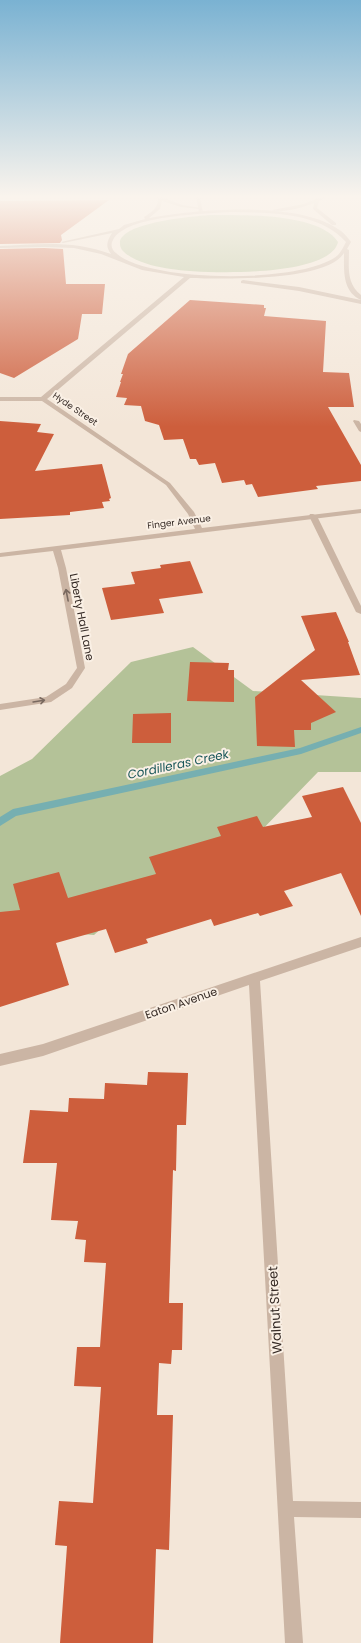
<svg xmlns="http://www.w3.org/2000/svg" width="361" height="1643" font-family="Poppins,sans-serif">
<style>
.green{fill:#b4c298}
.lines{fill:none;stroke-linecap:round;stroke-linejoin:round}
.stream{fill:#76afb1;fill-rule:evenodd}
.building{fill:#cd5e3c}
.lane{fill:#cbb5a4;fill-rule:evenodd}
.street{fill:#cbb5a4;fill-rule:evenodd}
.oneway{stroke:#79695f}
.labels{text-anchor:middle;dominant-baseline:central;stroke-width:4;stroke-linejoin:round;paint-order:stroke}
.far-street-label{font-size:9px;fill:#362b26;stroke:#faf0e5}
.street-label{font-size:11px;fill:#362b26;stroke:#faf0e5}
.water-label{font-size:12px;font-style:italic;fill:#195659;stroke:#faf0e5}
.near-street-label{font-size:13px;fill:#362b26;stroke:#faf0e5}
</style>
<rect width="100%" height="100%" fill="#f3e6d8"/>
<!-- green -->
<path class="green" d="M 211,215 C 242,215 320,213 338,242 C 330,278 201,274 171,269 C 158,267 143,264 131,257 C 126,254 120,250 120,244 C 118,222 196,216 211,215 Z
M 193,647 L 253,691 L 361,698 L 361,772 L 318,772 L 257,835 L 162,873 L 94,935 L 0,928 L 0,776 L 32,759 L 131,662 Z"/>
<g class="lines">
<!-- stream -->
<path class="stream" d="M 361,727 L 361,733 L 301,754 L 16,816 L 0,826 L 0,817 L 13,809 L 300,748 Z"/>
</g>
<!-- building -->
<path class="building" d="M 109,200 L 61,235 L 62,240 L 60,243 L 0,244 L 0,201 Z
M 44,248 L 63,249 L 66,284 L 105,284 L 102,314 L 82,314 L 78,339 L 14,378 L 0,373 L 0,249 Z
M 190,300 L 264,305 L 264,308 L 266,308 L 264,316 L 326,321 L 323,372 L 349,373 L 354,407 L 328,407 L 361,465 L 361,481 L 316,486 L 318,489 L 258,497 L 252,484 L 246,485 L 244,480 L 222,483 L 215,463 L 199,465 L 196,459 L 190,459 L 183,439 L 164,440 L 159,425 L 145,421 L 141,406 L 124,405 L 127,398 L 116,397 L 121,382 L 120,382 L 123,374 L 121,374 L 128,354 Z
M 0,421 L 41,424 L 37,432 L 54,434 L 35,471 L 102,464 L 111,498 L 109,499 L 110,501 L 102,502 L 104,508 L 70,512 L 70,515 L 0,519 Z
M 190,561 L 203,593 L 159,599 L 164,613 L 111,620 L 102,588 L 135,584 L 131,572 L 161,568 L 160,565 Z
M 336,612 L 349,642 L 348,642 L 360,675 L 301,680 L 336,712 L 311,723 L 311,730 L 294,730 L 295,747 L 257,746 L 255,697 L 315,650 L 301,616 Z
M 190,662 L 229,663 L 228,670 L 234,670 L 234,702 L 187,701 Z
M 171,713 L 171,743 L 132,743 L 133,714 Z
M 343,787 L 361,823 L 361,916 L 341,873 L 284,891 L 293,906 L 260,916 L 258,913 L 214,926 L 211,919 L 146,939 L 148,943 L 115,953 L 106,929 L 56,943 L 69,985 L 0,1007 L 0,912 L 20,910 L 13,884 L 59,872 L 68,898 L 156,874 L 149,857 L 221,836 L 217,827 L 257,816 L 263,827 L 312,817 L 302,796 Z
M 148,1072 L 188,1073 L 186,1125 L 177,1125 L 176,1171 L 173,1170 L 169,1303 L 183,1303 L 182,1350 L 172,1350 L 171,1364 L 159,1363 L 157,1415 L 173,1415 L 169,1550 L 156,1549 L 153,1643 L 60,1643 L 67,1546 L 55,1545 L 59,1501 L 93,1503 L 101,1387 L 74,1386 L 77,1347 L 100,1347 L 106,1263 L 84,1262 L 86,1240 L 75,1239 L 78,1221 L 51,1220 L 57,1163 L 23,1163 L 30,1110 L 68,1112 L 69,1098 L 104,1099 L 105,1083 L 147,1085 Z"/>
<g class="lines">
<!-- lane -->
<path class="lane" d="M 196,197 L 200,197 L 203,213 L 199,212 Z
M 354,420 L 359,421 L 361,424 L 361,432 L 359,431 L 353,421 Z
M 310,514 L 313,514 L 317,516 L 361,606 L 361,614 L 356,612 L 309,516 Z"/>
<!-- street -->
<path class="street" d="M 155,197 L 162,197 L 182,205 L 201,208 L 199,209 L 181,207 L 162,201 L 160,209 L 149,218 C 197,209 301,200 341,231 C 345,234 348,238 351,242 L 347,249 L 349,250 C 349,267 346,283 361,295 L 361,300 C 342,291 344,270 344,253 C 326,282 222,279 190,278 L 47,399 L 170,483 L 194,512 L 202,528 L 361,509 L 361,513 L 61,550 L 66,568 L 85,668 L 72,688 L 51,702 L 0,710 L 0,704 L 46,697 L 66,684 L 77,668 L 58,568 L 53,551 L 0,557 L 0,553 L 195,529 L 188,514 L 166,485 L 42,401 L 0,401 L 0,397 L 41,397 L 184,277 L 142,270 L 101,254 L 74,248 L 44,247 L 0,248 L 0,246 C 37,244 75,240 111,254 C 105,246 107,241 112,233 L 63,243 L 61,242 L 119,229 L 124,225 L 145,219 L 144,217 C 152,212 158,208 158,199 ZM 230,212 C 269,213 318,211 346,242 C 344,246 341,252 338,255 C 305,284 148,283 116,253 C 112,250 110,245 113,240 C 126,215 204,214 230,212 Z
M 320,197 L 326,197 L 319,201 L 317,208 L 336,223 L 336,225 L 332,225 L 313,209 L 314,203 C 305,207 280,214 272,210 L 304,204 Z
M 243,280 L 299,287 L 361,300 L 361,304 L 299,291 L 241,283 L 241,281 Z
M 361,937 L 361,947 L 260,981 L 293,1501 L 361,1502 L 361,1518 L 294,1517 L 303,1643 L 285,1643 L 249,985 L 43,1056 L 0,1066 L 0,1054 L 43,1044 Z"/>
</g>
<!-- one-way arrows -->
<defs><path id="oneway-shaft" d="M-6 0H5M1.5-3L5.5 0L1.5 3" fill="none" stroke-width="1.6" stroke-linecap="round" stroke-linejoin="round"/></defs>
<g class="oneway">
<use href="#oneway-shaft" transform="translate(67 595) rotate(-101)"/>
<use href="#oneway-shaft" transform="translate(39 701) rotate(-9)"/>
</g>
<!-- sky -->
<linearGradient id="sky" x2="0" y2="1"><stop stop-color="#7ab2d2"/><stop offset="0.46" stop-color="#faf4ed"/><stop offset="1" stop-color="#faf4ed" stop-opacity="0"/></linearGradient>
<rect width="361" height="427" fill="url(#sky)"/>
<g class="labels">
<!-- far-street labels -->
<g class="far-street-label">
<text transform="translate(75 409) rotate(34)">Hyde Street</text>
<text transform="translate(179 522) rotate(-7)">Finger Avenue</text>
</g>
<!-- street labels -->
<g class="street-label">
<text transform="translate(82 617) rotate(79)">Liberty Hall Lane</text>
<text transform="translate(181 1003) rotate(-19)">Eaton Avenue</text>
</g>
<!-- water labels -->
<g class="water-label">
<text transform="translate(178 764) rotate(-12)">Cordilleras Creek</text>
</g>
<!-- near-street labels -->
<g class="near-street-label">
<text transform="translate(275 1310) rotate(-93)">Walnut Street</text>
</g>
</g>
</svg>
